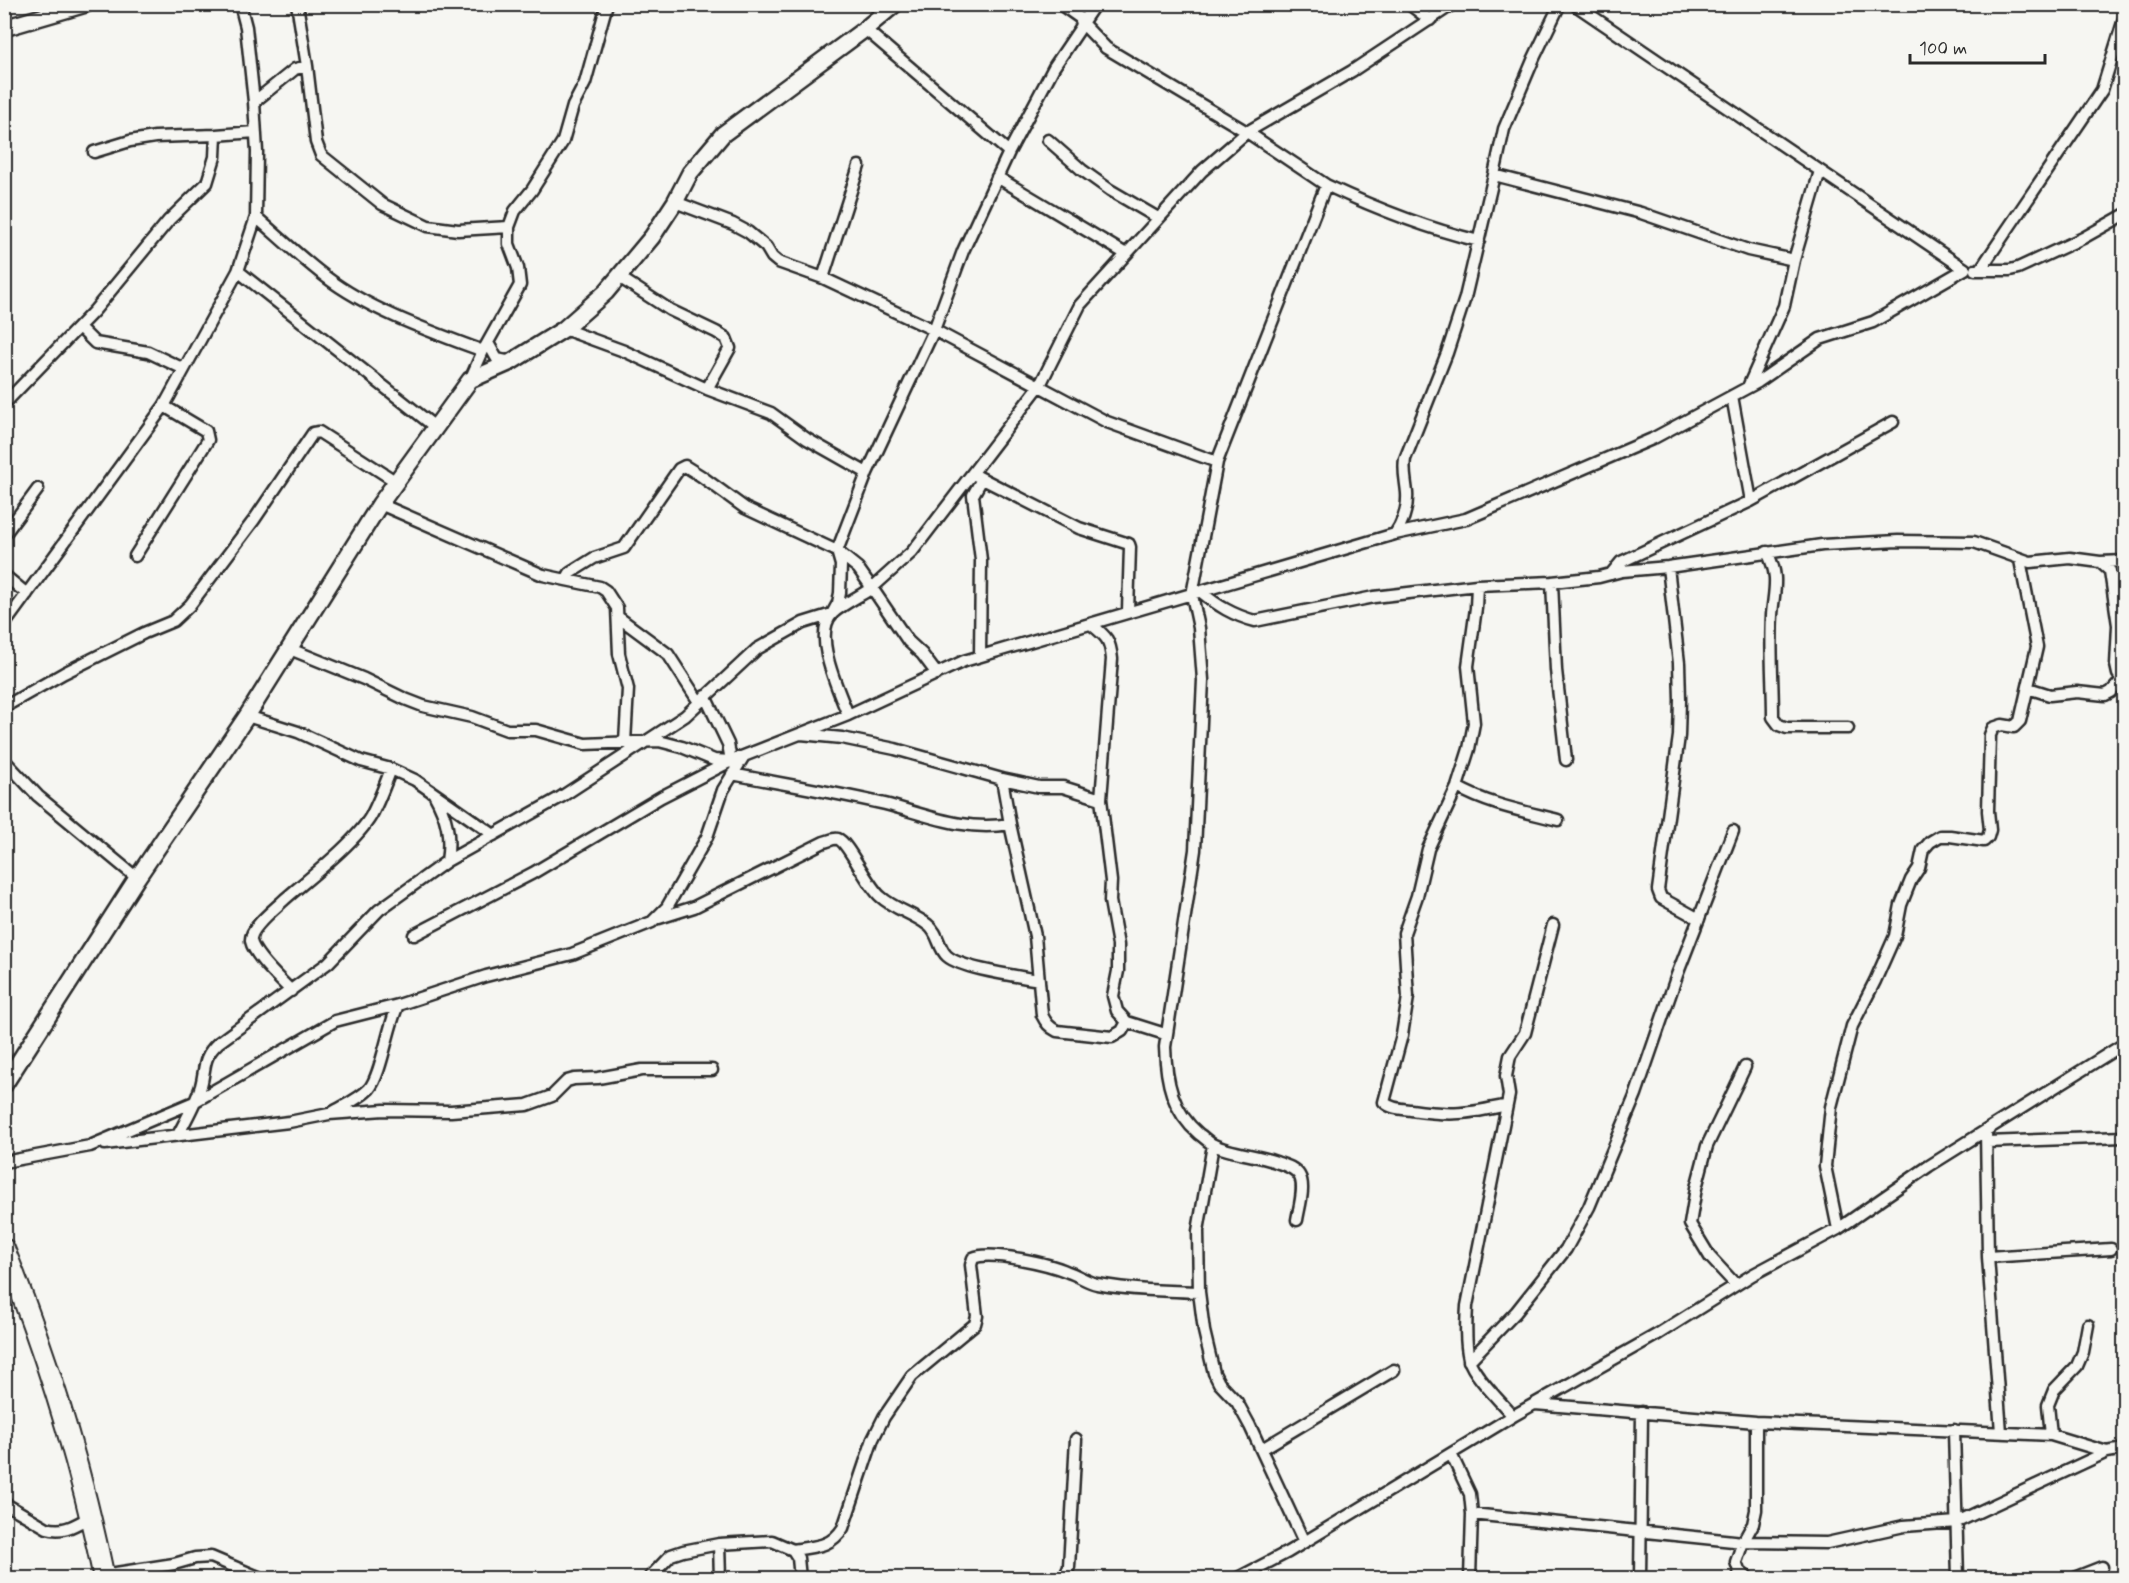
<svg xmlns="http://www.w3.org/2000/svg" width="2129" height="1583" font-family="Mynerve,sans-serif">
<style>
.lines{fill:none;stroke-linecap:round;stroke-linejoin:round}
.street-casing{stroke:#2b2b2b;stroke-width:15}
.secondary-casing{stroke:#2b2b2b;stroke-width:20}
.highway-casing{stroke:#2b2b2b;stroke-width:24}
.street{stroke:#f6f6f2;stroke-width:10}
.secondary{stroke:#f6f6f2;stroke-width:15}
.highway{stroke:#f6f6f2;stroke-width:20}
</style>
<rect width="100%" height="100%" fill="#f6f6f2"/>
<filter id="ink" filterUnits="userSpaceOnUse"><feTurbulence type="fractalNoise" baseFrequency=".0167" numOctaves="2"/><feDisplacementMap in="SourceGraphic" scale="12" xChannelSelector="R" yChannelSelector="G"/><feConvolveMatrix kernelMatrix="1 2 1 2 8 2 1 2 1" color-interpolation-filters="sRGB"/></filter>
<g filter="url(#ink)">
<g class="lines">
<!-- street casing -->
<g class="street-casing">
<path id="street" d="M 240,4 L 246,27 L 254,102
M 297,4 L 307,66 L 295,69 L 254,102 L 257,152 L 256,217 C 279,237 301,258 326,277 C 369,310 432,332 483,351
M 1095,4 L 1082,23 L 1106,48 L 1247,132 L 1352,71 L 1453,4
M 1409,4 L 1430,20
M 307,66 L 316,142 L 321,155 L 382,204 L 428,226 L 458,230 L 509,227
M 1048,140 L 1082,170 L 1110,190 L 1158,218
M 94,152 L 130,141 L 155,137 L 216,135
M 1009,152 L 1054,67 L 1081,27 L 1082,23 L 1080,18 L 1060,4
M 1494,175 L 1504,129 L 1534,58 L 1560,4
M 997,177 L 1126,254
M 1326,185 C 1375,208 1425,228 1479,241
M 675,202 L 733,224 L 748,232 L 766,247 L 772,257 L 778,262 L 823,278 L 934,330 L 963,251 L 1009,152 L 865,29
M 1975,270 L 2010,270 L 2018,268 L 2083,238 L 2124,215
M 1980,270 L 2102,90 L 2124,19
M 238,271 L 435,427
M 619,277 L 670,310 L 716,332 L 726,338 L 730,348 L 707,389
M 823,278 L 859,166
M 79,327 L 95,343 L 148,352 L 184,369
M 564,329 L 624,351 L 707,389 L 771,413 L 807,439 L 867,473
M 488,343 L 497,359 L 511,362
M 470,380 L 483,351 L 520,285 L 518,268 L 509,244 L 509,227 L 515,211 L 532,190 L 563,141 L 573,106 L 585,83 L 607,4
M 1748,387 L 1784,306 L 1794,260 L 1820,171
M 1732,396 L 1751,501
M 4,404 L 94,311 L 169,220 L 207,183 L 215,157 L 216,135 L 255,132
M 973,474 L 1079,528 L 1129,544 L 1130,547 L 1128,611
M 380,504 L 543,575 L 566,580 L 570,573 L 594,558 L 624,548 L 679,469 L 685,466 L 701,476 L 745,508 L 837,551 L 858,568 L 872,588 C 860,596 843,604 833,613 C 811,634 839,691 848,715
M 1395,534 C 1403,522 1408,508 1407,493 C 1406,481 1403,471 1405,459 L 1447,353 L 1465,298 L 1494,175 L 1641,213 L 1748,250 L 1794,260
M 4,535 L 38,489
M 1767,552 C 1780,577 1774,589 1772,615 C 1770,649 1773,683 1773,717 L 1779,725 L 1787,728 L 1848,728
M 135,556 L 208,440 L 206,431 L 164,406
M 2100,562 L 2124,561
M 1668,567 L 1679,663 L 1680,700 L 1679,736 L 1658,890 L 1661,898 L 1699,919
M 1611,574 L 1621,562 L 1751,501 L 1893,422
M 4,575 L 27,594
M 566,580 L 600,587 L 606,591 L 617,608 L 619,654 L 628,689 L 625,742
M 1552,582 L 1556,670 L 1566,760
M 1477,585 L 1476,608 L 1468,666 L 1474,723 L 1469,749 L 1457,787 L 1428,849 L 1417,896 L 1404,933 L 1408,997 L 1402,1035 L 1384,1102 C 1391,1109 1402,1109 1411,1110 C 1451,1116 1468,1114 1507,1105
M 1201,592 C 1218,606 1233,615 1255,621 L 1374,597 L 1477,585 L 1552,582 L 1599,577 L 1622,571 L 1668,567 L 1822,545 L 1898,541 L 1974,542 L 2030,562 L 2070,558 L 2100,562 L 2110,571 L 2118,625 L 2116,665 L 2118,674 L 2124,681
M 618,617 L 668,654 L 699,702
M 4,625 L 164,406 L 238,271 L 256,217
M 1092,625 C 1107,637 1110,640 1112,659 L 1101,799 L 1111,881 L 1110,901 L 1118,945 L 1118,971 L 1113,996 L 1117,1011 L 1127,1022 L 1165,1034
M 290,649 L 364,679 L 405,699 L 423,706 L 472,717 L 507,730 L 536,730 L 585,744 L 659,741 L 682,747 L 714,760 L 731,761 L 661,797 L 533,873 L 414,935
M 980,656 L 981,560 L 973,495 L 982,479
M 937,674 L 922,654 L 908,641 L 872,588 L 912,552 L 1040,385 L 1080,305 L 1202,171 L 1247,132 L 1326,185 L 1217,462 L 1192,595 L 1199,628 L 1203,680 L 1195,850 L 1165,1047 C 1166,1081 1172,1111 1199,1134 C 1204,1137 1209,1143 1214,1145 C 1230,1153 1257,1155 1276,1162 C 1284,1165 1294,1167 1299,1175 C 1306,1186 1299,1207 1297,1220
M 2028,688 L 2050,695 L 2077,692 L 2105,695 L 2111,692 L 2122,680
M 705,696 L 728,744 L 731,761 L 734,764
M 4,707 L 64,673 L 144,633 L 173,621 L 190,605 L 254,520 L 313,433 L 319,432 L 395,481
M 247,716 L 298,732 L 361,761 L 391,769 L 415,780 L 494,835
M 801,734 L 842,738 L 895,749 L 1002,779 L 1039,787 L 1063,787 L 1101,799
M 4,760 L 38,796 L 137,878
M 731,761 L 848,715 L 964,661 L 1395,534 L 1466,519 L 1652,439 L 1758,382 L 1820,339 L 1873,322 L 1965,269 L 1574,4
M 732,774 C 783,784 834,792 885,804 C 927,815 965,832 1010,824
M 1002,779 L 1010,824 L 1035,936 L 1042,1015 C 1046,1023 1049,1027 1057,1031 L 1112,1037 L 1122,1031 L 1127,1022
M 1457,787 C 1489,805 1523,811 1558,820
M 434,794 C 447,817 451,836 447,861
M 659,918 L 694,907 L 824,842 C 829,841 833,838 838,839 C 848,842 868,887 881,897 C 894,909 914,914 928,925 C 939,933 938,948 947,956 C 962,969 1017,976 1039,980
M 291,991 C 281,980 254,956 251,941 C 249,928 276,908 285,899 C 309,878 355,843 371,816 C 379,801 385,785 391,769
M 333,1112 C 345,1105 359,1099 369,1089 C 381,1076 388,1026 398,1005
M 1986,1131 L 1988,1257 L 2001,1432
M 179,1133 C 187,1118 196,1102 201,1086 C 206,1067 202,1058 218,1043 L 328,963 L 379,910 L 447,861 L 561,797 L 685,716 L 757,649 L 803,623 L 832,614 L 838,603 L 840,593 L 841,565 L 837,551 L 867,473 L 934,330 L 1107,422 L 1217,462
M 1987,1142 L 2124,1137
M 105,1144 L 289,1122 L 329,1114 L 384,1110 L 451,1111 L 527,1105 L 552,1096 L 567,1081 L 574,1079 L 598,1078 L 642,1070 L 712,1070
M 1213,1145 L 1198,1231 L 1199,1292 L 1204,1331 L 1214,1373 L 1219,1383 L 1237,1402 L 1250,1426 L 1304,1542
M 4,1162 L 90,1146 L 194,1102 L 335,1021 L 398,1005 L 486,976 L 572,954 L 652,922 L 667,907 L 707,837 L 723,790 L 744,756
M 1838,1229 L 1825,1166 L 1831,1107 L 1852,1026 L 1875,981 L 1895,936 L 1901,905 L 1911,880 L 1919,868 L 1923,850 L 1930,842 L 1940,836 L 1950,836 L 1984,841 L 1988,837 L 1990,830 L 1988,811 L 1990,735 L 1993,728 L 2002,725 L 2014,727 L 2020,721 L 2037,647 L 2020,560
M 1988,1257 L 2111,1249
M 1736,1285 L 1710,1257 L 1690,1224 L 1696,1188 L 1707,1146 L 1745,1067
M 1469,1361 L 1516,1312 L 1566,1249 L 1589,1207 L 1636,1094 L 1677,975 L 1733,831
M 1535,1404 L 1756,1422 L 2051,1435 L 2107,1452
M 1513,1416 C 1501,1402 1473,1375 1469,1359 C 1465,1342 1466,1323 1467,1306 L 1507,1105 L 1509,1095 L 1506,1076 L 1510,1056 L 1525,1033 L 1553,925
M 1954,1430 L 1958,1578
M 2051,1435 L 2048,1405 L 2054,1390 L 2077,1366 L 2083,1352 L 2088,1325
M 1262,1449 L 1394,1370
M 1451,1454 L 1470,1494 L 1472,1514 L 1470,1578
M 4,1503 L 47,1528 C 64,1533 75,1525 90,1517
M 1472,1514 L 1743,1542 L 1827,1543 L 1904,1526 L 1957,1522 L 2107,1452 L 2124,1449
M 719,1544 L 720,1578
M 793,1550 C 815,1546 830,1548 843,1528 L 873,1439 L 884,1417 L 912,1376 L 975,1324 L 977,1316 L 971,1265 L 973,1258 C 990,1250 1050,1264 1068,1272 C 1078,1275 1087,1282 1097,1284 C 1131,1290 1165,1291 1199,1292
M 103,1575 L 174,1564 L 195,1558 L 211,1557 L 261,1578
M 649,1578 L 671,1555 L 683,1551 L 719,1544 L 772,1541 L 793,1550 L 798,1558 L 800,1578
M 1064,1578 L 1069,1567 L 1076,1439
M 1238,1578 L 1288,1552 L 1513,1416 L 1658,1334 L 1752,1275 L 1838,1229 L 1929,1166 L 2124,1044
M 1640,1578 L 1642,1412
M 1748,1578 L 1739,1571 L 1736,1562 L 1743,1542 L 1753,1524 L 1756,1510 L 1756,1422
M 2074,1578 L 2102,1567"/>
</g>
<!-- secondary casing -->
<g class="secondary-casing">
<path id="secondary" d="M 4,28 L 86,4
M 4,1085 L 137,878 L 247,716 L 380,504 L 470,380 L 511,362 L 564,329 L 606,292 L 652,237 L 675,202 L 690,173 L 723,134 L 865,29 L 895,4"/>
</g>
<!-- highway casing -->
<g class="highway-casing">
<path id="highway" d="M 4,1249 C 47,1355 81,1467 104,1578"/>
</g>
<!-- street -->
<use href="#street" class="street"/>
<!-- secondary -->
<use href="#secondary" class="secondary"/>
<!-- highway -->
<use href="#highway" class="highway"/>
</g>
</g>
<!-- margin -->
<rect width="2129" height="1583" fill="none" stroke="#f6f6f2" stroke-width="24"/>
<rect x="12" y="12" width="2105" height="1559" fill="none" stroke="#2b2b2b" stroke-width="2" filter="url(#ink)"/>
<!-- scale -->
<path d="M1910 54v9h135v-9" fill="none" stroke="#2b2b2b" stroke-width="3"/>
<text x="1919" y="54" font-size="18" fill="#2b2b2b" stroke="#f6f6f2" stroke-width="4.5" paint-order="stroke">100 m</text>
</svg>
